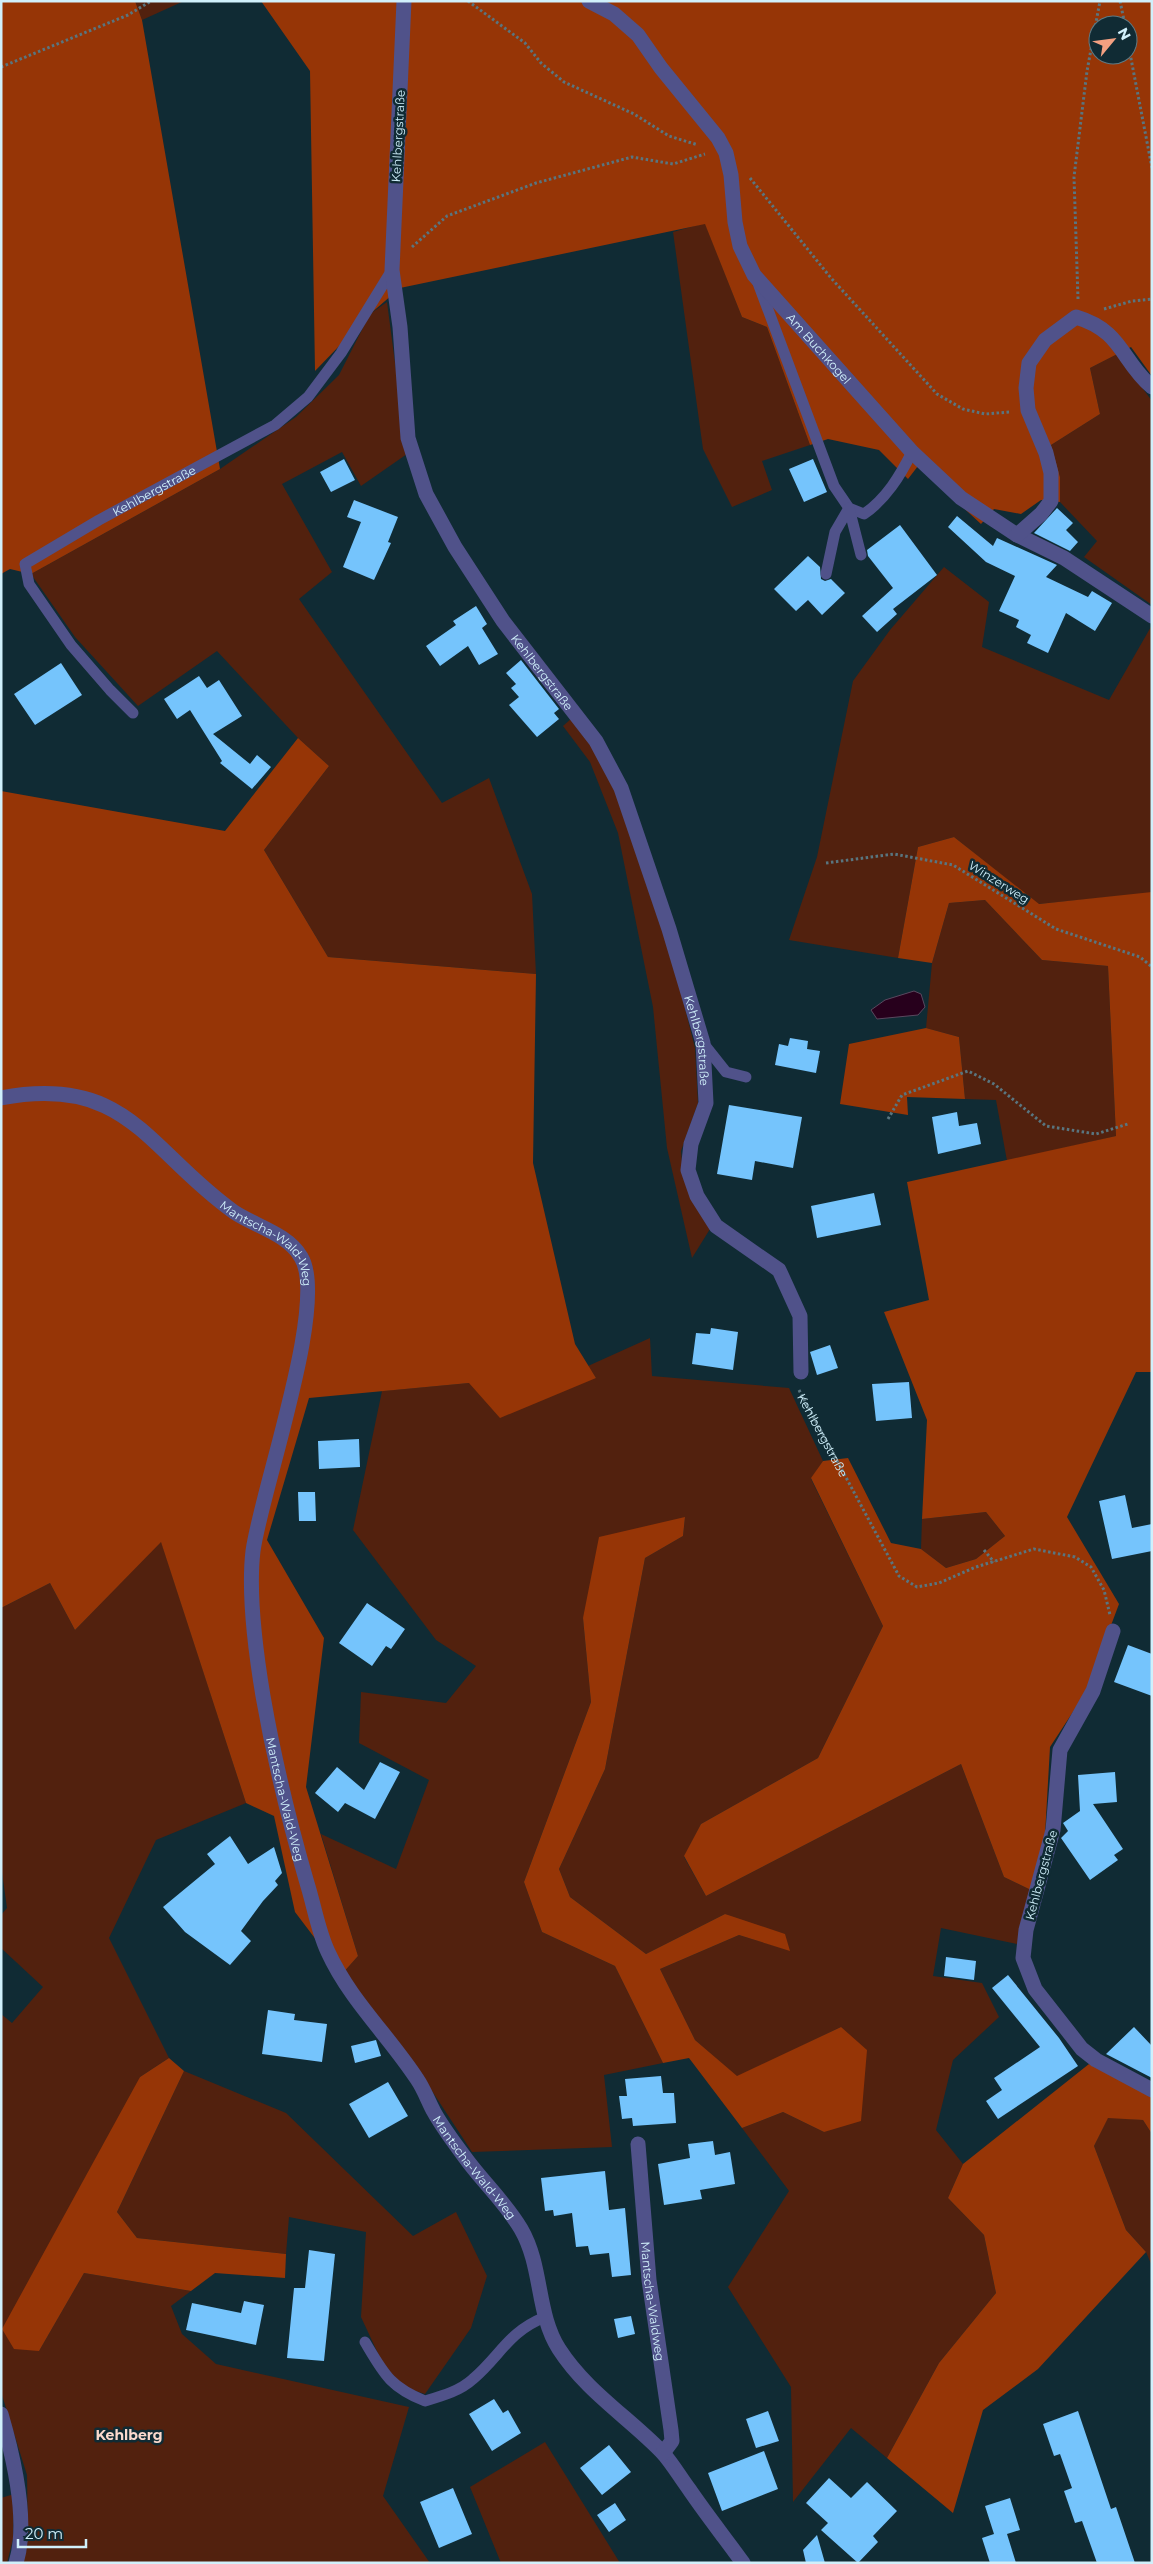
<svg xmlns="http://www.w3.org/2000/svg" width="1153" height="2564" font-family="Montserrat,sans-serif">
<style>
.green{fill:#52210e}
.forest{fill:#963506;fill-rule:evenodd}
.water{fill:#27001c;stroke:#5a485f}
.building{fill:#75c4fc}
.lines{fill:none;stroke-linecap:round;stroke-linejoin:round}
.path{stroke:#59757f;stroke-width:3;stroke-dasharray:2.5 2.5;stroke-linecap:butt}
.lane{stroke:#50528a;stroke-width:11}
.street{stroke:#50528a;stroke-width:15}
.labels{text-anchor:middle;dominant-baseline:central;stroke-width:5;stroke-linejoin:round;paint-order:stroke}
.street-label{font-size:12px;fill:#d0f0fb;stroke:#102b34}
.neighbourhood-label{font-size:14px;font-weight:bold;fill:#fad9cd;stroke:#102b34}
</style>
<rect width="100%" height="100%" fill="#102b34"/>
<!-- green -->
<path class="green" d="M 135,1 L 184,1 L 142,20 Z
M 705,223 L 742,317 L 767,327 L 810,445 L 762,461 L 772,490 L 732,507 L 703,449 L 673,232 Z
M 387,302 L 407,454 L 361,486 L 342,452 L 282,484 L 332,572 L 299,599 L 442,803 L 489,778 L 532,894 L 536,974 L 328,957 L 264,850 L 329,766 L 298,738 L 217,651 L 138,706 L 75,637 L 31,574 L 220,469 L 296,417 L 339,375 L 370,314 Z
M 1117,354 L 1152,401 L 1152,605 L 1084,557 L 1097,541 L 1060,502 L 1060,477 L 1051,445 L 1100,414 L 1090,368 Z
M 944,567 L 989,602 L 982,647 L 1109,700 L 1152,625 L 1152,893 L 1038,904 L 954,837 L 918,847 L 898,958 L 789,940 L 817,857 L 853,681 L 890,630 Z
M 572,718 L 601,759 L 622,802 L 671,953 L 695,1048 L 698,1103 L 681,1151 L 683,1175 L 710,1229 L 692,1258 L 667,1148 L 653,1007 L 618,833 L 590,762 L 563,726 Z
M 985,900 L 1042,960 L 1108,966 L 1116,1136 L 1007,1161 L 996,1100 L 965,1099 L 959,1037 L 926,1028 L 932,963 L 949,903 Z
M 650,1338 L 652,1376 L 789,1388 L 823,1461 L 811,1479 L 883,1626 L 818,1758 L 701,1824 L 684,1857 L 706,1896 L 961,1764 L 1004,1877 L 1031,1890 L 1017,1944 L 941,1928 L 933,1976 L 982,1983 L 999,2017 L 953,2060 L 936,2130 L 963,2164 L 948,2198 L 984,2235 L 996,2293 L 939,2363 L 887,2458 L 851,2428 L 793,2502 L 791,2387 L 728,2287 L 789,2191 L 742,2128 L 783,2112 L 824,2132 L 841,2027 L 737,2077 L 695,2040 L 660,1969 L 739,1935 L 789,1950 L 725,1914 L 646,1954 L 570,1897 L 559,1869 L 605,1769 L 645,1558 L 683,1536 L 685,1517 L 583,1618 L 591,1702 L 524,1882 L 542,1932 L 615,1966 L 663,2063 L 604,2075 L 612,2147 L 472,2152 L 432,2091 L 342,1974 L 358,1956 L 321,1834 L 396,1869 L 429,1780 L 359,1743 L 361,1692 L 446,1703 L 476,1666 L 436,1640 L 353,1530 L 382,1391 L 469,1383 L 596,1378 L 588,1366 Z
M 986,1512 L 1005,1536 L 976,1559 L 946,1568 L 921,1549 L 922,1519 Z
M 161,1541 L 246,1803 L 156,1840 L 109,1938 L 169,2058 L 140,2077 L 39,2351 L 84,2273 L 191,2291 L 171,2306 L 182,2334 L 216,2364 L 409,2407 L 383,2496 L 430,2563 L 22,2563 L 28,2539 L 27,2475 L 1,2392 L 1,2014 L 12,2023 L 43,1987 L 1,1948 L 1,1915 L 7,1908 L 1,1865 L 1,1608 L 50,1583 L 75,1630 Z
M 184,2071 L 286,2113 L 413,2236 L 456,2212 L 487,2276 L 471,2328 L 425,2394 L 403,2387 L 382,2362 L 361,2317 L 366,2232 L 289,2217 L 286,2254 L 137,2238 L 117,2212 Z
M 1108,2117 L 1143,2120 L 1152,2134 L 1152,2266 L 1146,2252 L 1126,2230 L 1094,2146 Z
M 545,2442 L 620,2563 L 501,2563 L 470,2487 Z
M 14,2494 L 13,2539 L 7,2563 L 1,2563 L 1,2498 Z"/>
<!-- forest -->
<path class="forest" d="M 1,1 L 135,1 L 142,20 L 220,469 L 31,574 L 10,569 L 1,574 Z
M 261,1 L 1152,1 L 1152,376 L 1131,347 L 1090,368 L 1100,414 L 1051,445 L 1060,477 L 1060,502 L 1041,500 L 1021,514 L 994,509 L 981,524 L 918,466 L 908,479 L 879,450 L 828,439 L 810,445 L 767,327 L 742,317 L 705,224 L 400,288 L 370,314 L 315,371 L 310,71 ZM 1098,25 L 1128,25 L 1128,55 L 1098,55 Z
M 298,738 L 329,766 L 264,850 L 328,957 L 536,974 L 533,1163 L 575,1344 L 596,1378 L 500,1418 L 469,1383 L 309,1398 L 267,1540 L 324,1638 L 306,1787 L 358,1956 L 342,1974 L 295,1912 L 274,1816 L 246,1803 L 161,1542 L 75,1630 L 50,1583 L 1,1608 L 1,791 L 225,831 Z
M 954,837 L 1039,904 L 1152,892 L 1152,1372 L 1136,1372 L 1067,1517 L 1119,1604 L 1086,1692 L 1050,1747 L 1045,1835 L 1031,1890 L 1004,1877 L 961,1764 L 706,1896 L 684,1856 L 701,1824 L 818,1758 L 883,1626 L 811,1478 L 823,1461 L 848,1458 L 891,1543 L 921,1549 L 946,1568 L 976,1559 L 1005,1536 L 986,1512 L 922,1519 L 927,1420 L 884,1312 L 929,1300 L 907,1182 L 1116,1136 L 1108,966 L 1042,960 L 985,900 L 949,903 L 932,963 L 898,958 L 918,847 Z
M 926,1028 L 959,1037 L 965,1099 L 907,1097 L 908,1115 L 840,1104 L 849,1044 Z
M 685,1517 L 683,1536 L 645,1558 L 605,1769 L 559,1869 L 570,1897 L 646,1954 L 725,1914 L 785,1934 L 790,1951 L 739,1935 L 660,1969 L 695,2040 L 737,2076 L 841,2027 L 867,2050 L 861,2121 L 824,2132 L 783,2112 L 742,2128 L 689,2058 L 663,2063 L 615,1966 L 542,1932 L 524,1882 L 591,1702 L 583,1618 L 599,1537 Z
M 169,2058 L 184,2071 L 117,2212 L 137,2238 L 286,2254 L 285,2278 L 215,2273 L 191,2291 L 84,2273 L 39,2351 L 14,2349 L 2,2329 L 140,2077 Z
M 1089,2064 L 1152,2094 L 1152,2134 L 1143,2120 L 1108,2118 L 1094,2146 L 1126,2230 L 1146,2252 L 1038,2369 L 983,2410 L 953,2513 L 887,2458 L 939,2363 L 996,2293 L 984,2235 L 948,2198 L 963,2164 Z"/>
<!-- water -->
<path class="water" d="M 914,991 L 921,994 L 925,1007 L 918,1015 L 877,1019 L 871,1010 L 885,1000 Z"/>
<!-- building -->
<path class="building" d="M 344,459 L 355,480 L 331,492 L 320,472 Z
M 813,459 L 827,492 L 804,502 L 789,469 Z
M 354,500 L 398,517 L 388,542 L 391,543 L 374,580 L 343,567 L 361,522 L 347,517 Z
M 1057,508 L 1073,523 L 1066,530 L 1078,542 L 1070,551 L 1034,533 Z
M 957,516 L 993,546 L 997,538 L 1057,565 L 1046,577 L 1088,597 L 1092,591 L 1112,603 L 1095,631 L 1066,613 L 1048,653 L 1027,643 L 1031,635 L 1016,627 L 1019,620 L 999,611 L 1015,576 L 986,562 L 948,527 Z
M 900,525 L 937,575 L 893,609 L 897,614 L 877,632 L 862,616 L 893,588 L 868,556 L 867,550 Z
M 808,556 L 820,567 L 821,579 L 825,581 L 831,579 L 845,593 L 822,615 L 808,600 L 796,611 L 774,589 Z
M 476,606 L 487,624 L 482,628 L 498,654 L 479,665 L 468,646 L 440,666 L 426,646 L 456,625 L 453,621 Z
M 521,660 L 559,709 L 554,713 L 559,719 L 537,737 L 509,705 L 519,697 L 511,688 L 516,684 L 506,673 Z
M 61,663 L 82,695 L 35,725 L 14,694 Z
M 199,676 L 207,688 L 219,680 L 242,716 L 213,734 L 250,764 L 257,755 L 271,767 L 252,789 L 220,763 L 222,761 L 190,710 L 177,719 L 164,699 Z
M 790,1038 L 808,1041 L 807,1049 L 820,1051 L 816,1073 L 775,1065 L 779,1044 L 788,1046 Z
M 729,1105 L 802,1117 L 793,1168 L 755,1161 L 752,1180 L 717,1174 Z
M 957,1112 L 959,1126 L 977,1123 L 981,1144 L 938,1154 L 932,1117 Z
M 874,1193 L 881,1225 L 817,1238 L 811,1206 Z
M 711,1328 L 738,1332 L 733,1370 L 692,1364 L 696,1333 L 710,1334 Z
M 830,1345 L 838,1368 L 817,1375 L 810,1352 Z
M 909,1382 L 912,1418 L 876,1421 L 872,1384 Z
M 359,1439 L 360,1467 L 319,1469 L 318,1441 Z
M 298,1492 L 315,1492 L 316,1521 L 299,1521 Z
M 1125,1495 L 1132,1528 L 1152,1524 L 1152,1551 L 1112,1559 L 1099,1501 Z
M 367,1603 L 405,1629 L 391,1649 L 386,1646 L 372,1666 L 339,1643 Z
M 1128,1645 L 1152,1654 L 1152,1696 L 1114,1682 Z
M 380,1762 L 400,1772 L 375,1819 L 345,1803 L 338,1812 L 315,1793 L 337,1767 L 364,1790 Z
M 1115,1772 L 1117,1802 L 1093,1804 L 1123,1849 L 1114,1855 L 1118,1860 L 1090,1880 L 1061,1838 L 1068,1831 L 1063,1823 L 1080,1811 L 1078,1775 Z
M 230,1836 L 248,1864 L 274,1847 L 282,1873 L 275,1881 L 278,1885 L 263,1901 L 241,1931 L 251,1941 L 230,1965 L 185,1932 L 163,1907 L 215,1864 L 207,1854 Z
M 946,1957 L 976,1961 L 974,1980 L 944,1976 Z
M 1008,1975 L 1059,2038 L 1078,2066 L 998,2119 L 986,2101 L 1002,2090 L 994,2078 L 1040,2047 L 992,1988 Z
M 268,2010 L 295,2014 L 294,2020 L 327,2024 L 322,2062 L 262,2054 Z
M 1134,2027 L 1152,2046 L 1152,2078 L 1106,2054 Z
M 376,2040 L 381,2056 L 355,2063 L 351,2046 Z
M 661,2076 L 663,2093 L 674,2093 L 676,2123 L 633,2126 L 632,2118 L 622,2119 L 619,2096 L 627,2096 L 625,2079 Z
M 388,2082 L 408,2116 L 369,2138 L 349,2104 Z
M 713,2141 L 715,2155 L 730,2152 L 735,2184 L 700,2190 L 702,2199 L 664,2205 L 658,2164 L 690,2158 L 688,2144 Z
M 605,2171 L 609,2210 L 625,2208 L 631,2275 L 612,2277 L 609,2253 L 590,2255 L 588,2246 L 576,2247 L 572,2213 L 554,2216 L 553,2210 L 545,2211 L 541,2178 Z
M 309,2250 L 335,2254 L 324,2361 L 287,2358 L 294,2288 L 305,2288 Z
M 244,2301 L 264,2305 L 256,2345 L 186,2330 L 192,2303 L 241,2313 Z
M 631,2316 L 635,2334 L 618,2338 L 614,2319 Z
M 494,2399 L 503,2413 L 508,2410 L 521,2433 L 492,2451 L 469,2414 Z
M 768,2411 L 779,2441 L 756,2448 L 746,2419 Z
M 1078,2411 L 1111,2509 L 1116,2507 L 1135,2563 L 1097,2563 L 1082,2521 L 1075,2523 L 1064,2491 L 1072,2488 L 1060,2454 L 1054,2456 L 1043,2424 Z
M 609,2445 L 631,2472 L 602,2495 L 580,2468 Z
M 764,2451 L 778,2489 L 722,2511 L 708,2473 Z
M 829,2478 L 851,2498 L 867,2482 L 897,2511 L 873,2536 L 878,2542 L 858,2563 L 821,2530 L 828,2523 L 806,2503 Z
M 453,2488 L 472,2534 L 439,2548 L 420,2502 Z
M 1010,2498 L 1020,2530 L 1007,2534 L 1016,2563 L 990,2563 L 982,2538 L 994,2534 L 985,2506 Z
M 615,2503 L 626,2520 L 609,2532 L 597,2515 Z
M 817,2535 L 825,2563 L 806,2563 L 803,2550 Z"/>
<g class="lines">
<!-- path -->
<g class="path">
<path d="M 468,1 L 525,43 L 541,63 L 564,82 L 634,114 L 669,136 L 698,145"/>
<path d="M 1120,1 L 1125,25"/>
<path d="M 1128,43 L 1152,168"/>
<path d="M 1,67 L 128,15 L 151,1"/>
<path d="M 750,178 L 831,278 L 937,394 L 963,409 L 985,414 L 1010,412"/>
<path d="M 412,247 L 447,216 L 536,183 L 632,157 L 673,164 L 705,154"/>
<path d="M 1078,299 L 1074,177 L 1087,71 L 1100,1"/>
<path d="M 1104,309 L 1132,301 L 1152,299"/>
<path d="M 826,863 L 894,854 L 953,865 L 1056,929 L 1140,957 L 1152,967"/>
<path d="M 888,1119 L 902,1095 L 968,1071 L 994,1084 L 1046,1126 L 1096,1134 L 1128,1124"/>
<path id="s1" d="M 799,1390 L 899,1576 L 917,1587 L 939,1583 L 976,1567 L 1034,1549 L 1075,1557 L 1091,1567 L 1104,1590 L 1110,1615"/>
<path d="M 984,1550 L 994,1562"/>
</g>
<!-- lane -->
<g class="lane">
<path d="M 758,283 L 834,486 L 849,508 L 864,514 C 886,499 900,476 912,452"/>
<path d="M 826,574 L 835,532 L 849,508 L 861,555"/>
<path id="s2" d="M 133,713 L 110,690 L 71,645 L 29,584 L 25,564 L 99,520 L 275,425 L 308,397 L 341,353 L 392,270"/>
<path d="M 703,1043 L 726,1072 L 746,1077"/>
<path d="M 365,2342 C 384,2374 390,2387 425,2401 C 442,2396 460,2391 473,2379 C 501,2355 508,2332 545,2317"/>
</g>
<!-- street -->
<g class="street">
<path id="s3" d="M 404,1 L 392,270 L 400,327 L 408,438 L 426,494 L 455,547 L 503,621 L 596,741 L 621,788 L 669,929 L 703,1043 L 706,1103 L 691,1144 L 688,1170 L 697,1196 L 716,1226 L 779,1270 L 800,1316 L 801,1372"/>
<path id="s4" d="M 589,1 L 614,14 L 638,35 L 661,68 L 718,138 L 726,153 L 731,175 L 735,222 L 740,246 L 754,275 L 912,452 L 961,498 L 1017,535 L 1064,558 L 1152,616"/>
<path d="M 1017,535 L 1041,514 L 1051,501 L 1051,473 L 1046,453 L 1028,410 L 1026,388 L 1029,363 L 1045,340 L 1076,317 C 1123,331 1121,361 1152,387"/>
<path id="s5" d="M 1,1098 C 128,1074 147,1150 234,1212 C 255,1226 288,1234 301,1257 C 329,1302 261,1491 253,1551 C 248,1593 256,1654 263,1696 C 274,1759 289,1821 307,1883 C 314,1905 318,1931 328,1952 C 350,2000 389,2036 417,2079 C 424,2089 428,2101 434,2112 C 444,2130 458,2148 470,2164 C 487,2186 507,2205 521,2229 C 543,2267 536,2313 559,2349 C 586,2391 628,2417 662,2452 C 672,2463 680,2477 689,2489 C 706,2514 725,2538 743,2563"/>
<path d="M 1113,1631 L 1093,1691 L 1060,1750 L 1053,1830 L 1026,1930 L 1023,1958 L 1035,1989 L 1082,2049 L 1096,2060 L 1152,2090"/>
<path id="s6" d="M 638,2144 L 649,2280 L 671,2430 L 672,2441 L 663,2453"/>
<path d="M 1,2414 C 13,2455 29,2521 16,2563"/>
</g>
</g>
<g class="labels">
<!-- street labels -->
<g class="street-label">
<text transform="translate(398 136) rotate(-87)">Kehlbergstraße</text>
<text stroke="none"><textPath href="#s4" startOffset="432">Am Buchkogel</textPath></text>
<text stroke="none"><textPath href="#s2" startOffset="335">Kehlbergstraße</textPath></text>
<text stroke="none"><textPath href="#s3" startOffset="710">Kehlbergstraße</textPath></text>
<text transform="translate(999 882) rotate(32)">Winzerweg</text>
<text stroke="none"><textPath href="#s3" startOffset="1115">Kehlbergstraße</textPath></text>
<text stroke="none"><textPath href="#s5" startOffset="322">Mantscha-Wald-Weg</textPath></text>
<text stroke="none"><textPath href="#s1" startOffset="51">Kehlbergstraße</textPath></text>
<text stroke="none"><textPath href="#s5" startOffset="908">Mantscha-Wald-Weg</textPath></text>
<text transform="translate(1041 1875) rotate(-75)">Kehlbergstraße</text>
<text stroke="none"><textPath href="#s5" startOffset="1328">Mantscha-Wald-Weg</textPath></text>
<text stroke="none"><textPath href="#s6" startOffset="158">Mantscha-Waldweg</textPath></text>
</g>
<!-- neighbourhood labels -->
<g class="neighbourhood-label">
<text x="129" y="2435">Kehlberg</text>
</g>
</g>
<!-- border -->
<rect width="1153" height="2564" fill="none" stroke="#d0f0fb" stroke-width="5"/>
<!-- north arrow -->
<g transform="translate(1113 40) rotate(61)"><circle r="24" fill="#102b34" stroke="#5d7a84"/>
<path d="M0-4L9 19L0 12L-9 19Z" fill="#f3a081"/>
<text y="-8" font-size="14" font-weight="bold" text-anchor="middle" fill="#d0f0fb">N</text>
</g>
<!-- scale -->
<path d="M18 2539v8h68v-8" fill="none" stroke="#d0f0fb" stroke-width="2.5"/>
<text x="25" y="2539" font-size="15" fill="#d0f0fb" stroke="#102b34" stroke-width="4" paint-order="stroke">20 m</text>
</svg>
